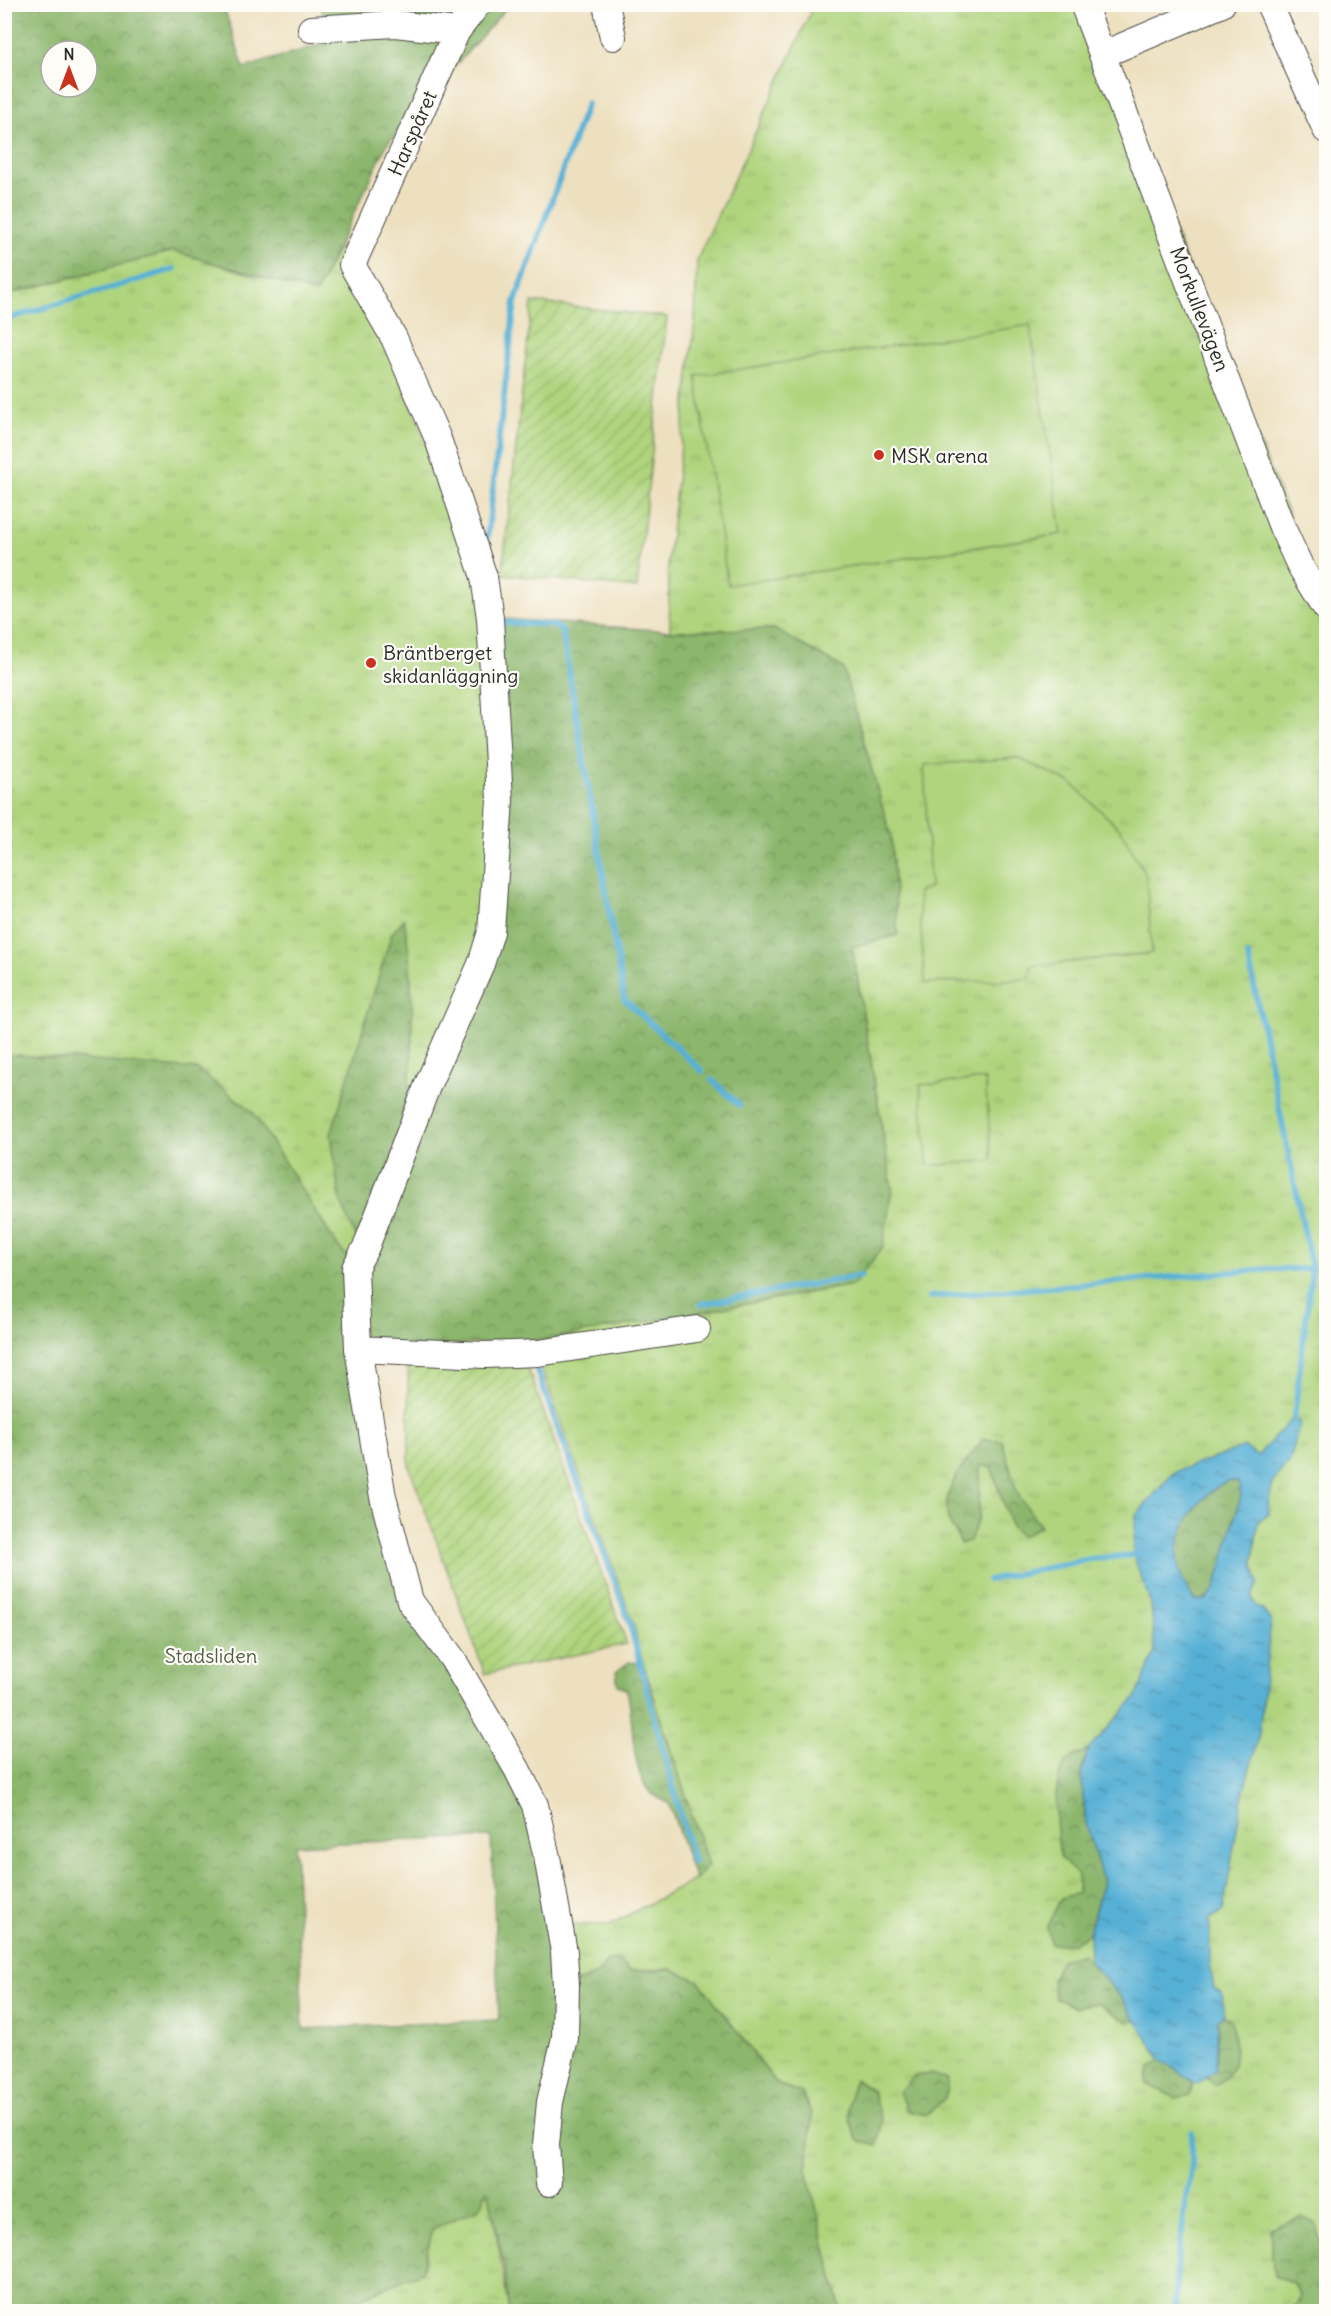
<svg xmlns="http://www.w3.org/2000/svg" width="1331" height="2316" font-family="Delius,sans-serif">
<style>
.grass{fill:url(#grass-tufts);stroke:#6d8054;stroke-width:1.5;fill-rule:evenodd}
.forest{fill:url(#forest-crowns);stroke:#5b704c;stroke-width:1.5;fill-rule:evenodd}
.garden{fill:url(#garden-furrows);stroke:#6d8054;stroke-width:1.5}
.pitch{fill:#afd47d;stroke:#6d8054;stroke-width:1.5}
.water{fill:url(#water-ripples);stroke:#416e80;stroke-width:1.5;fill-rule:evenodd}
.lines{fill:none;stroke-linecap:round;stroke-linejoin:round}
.stream{stroke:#57b0d5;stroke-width:6}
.minor-casing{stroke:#484641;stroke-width:28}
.minor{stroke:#fff;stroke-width:26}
.poi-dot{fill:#c8321e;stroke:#fdfcf7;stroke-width:2}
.labels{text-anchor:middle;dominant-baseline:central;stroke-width:4.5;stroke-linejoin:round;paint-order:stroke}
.street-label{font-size:20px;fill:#2b2b2b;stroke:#fdfcf7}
.poi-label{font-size:20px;fill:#2b2b2b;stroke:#fdfcf7;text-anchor:start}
.park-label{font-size:20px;fill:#535e44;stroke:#fdfcf7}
</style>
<defs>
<pattern id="grass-tufts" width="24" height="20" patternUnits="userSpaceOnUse" patternTransform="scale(1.5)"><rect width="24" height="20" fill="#afd47d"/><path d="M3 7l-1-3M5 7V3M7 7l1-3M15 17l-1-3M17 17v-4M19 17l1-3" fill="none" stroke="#97b66c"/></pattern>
<pattern id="forest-crowns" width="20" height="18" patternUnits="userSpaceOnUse" patternTransform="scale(1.5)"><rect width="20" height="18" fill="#8bb66c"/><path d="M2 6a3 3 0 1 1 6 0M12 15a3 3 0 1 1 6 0" fill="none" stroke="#729459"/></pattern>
<pattern id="garden-furrows" width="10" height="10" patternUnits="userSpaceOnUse" patternTransform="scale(1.5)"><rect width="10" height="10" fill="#afd47d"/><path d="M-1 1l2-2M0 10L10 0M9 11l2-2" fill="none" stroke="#97b66c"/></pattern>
<pattern id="water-ripples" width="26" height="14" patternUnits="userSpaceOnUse" patternTransform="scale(1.5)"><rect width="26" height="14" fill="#57b0d5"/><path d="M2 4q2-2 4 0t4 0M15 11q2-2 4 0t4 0" fill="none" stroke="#488fad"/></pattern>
</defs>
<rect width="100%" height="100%" fill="#fdfcf7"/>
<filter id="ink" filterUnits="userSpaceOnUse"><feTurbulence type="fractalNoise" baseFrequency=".0167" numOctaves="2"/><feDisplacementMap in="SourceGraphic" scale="12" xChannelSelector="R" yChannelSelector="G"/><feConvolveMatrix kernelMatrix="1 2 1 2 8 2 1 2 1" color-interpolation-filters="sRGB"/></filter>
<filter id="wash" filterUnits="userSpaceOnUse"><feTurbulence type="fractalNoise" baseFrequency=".008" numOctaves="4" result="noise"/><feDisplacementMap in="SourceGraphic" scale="24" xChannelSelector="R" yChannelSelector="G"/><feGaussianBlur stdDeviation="1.35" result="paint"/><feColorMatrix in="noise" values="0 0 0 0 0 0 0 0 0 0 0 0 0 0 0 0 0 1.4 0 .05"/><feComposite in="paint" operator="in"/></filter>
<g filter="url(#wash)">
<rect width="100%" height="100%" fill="#ede0bf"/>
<!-- grass -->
<path class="grass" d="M 814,5 L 1083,5 L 1326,608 L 1326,2263 L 1316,2224 L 1270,2228 L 1274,2276 L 1292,2282 L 1300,2295 L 1297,2304 L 1289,2311 L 841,2311 L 807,2170 L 812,2115 L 802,2093 L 777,2084 L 698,1981 L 671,1969 L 629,1971 L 620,1961 L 607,1961 L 597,1975 L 566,1986 L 559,1924 L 609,1925 L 694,1880 L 708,1865 L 639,1650 L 634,1625 L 542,1370 L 536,1341 L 852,1285 L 892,1188 L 852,946 L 774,629 L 670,631 L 668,561 L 695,320 L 697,260 Z
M 339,246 L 352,265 L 484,577 L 491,932 L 355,1268 L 335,1242 L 5,1054 L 5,295 L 173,251 L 316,293 ZM 404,920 L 407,940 L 412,1049 L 392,933 Z
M 489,2189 L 509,2311 L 330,2312 L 421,2272 L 433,2228 L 478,2209 Z"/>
<!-- forest -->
<path class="forest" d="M 5,5 L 223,5 L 244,68 L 331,41 L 320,5 L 509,5 L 387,144 L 316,293 L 173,251 L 5,295 ZM 51,51 L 87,51 L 87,87 L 51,87 Z
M 490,618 L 670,631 L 774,629 L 843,668 L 891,837 L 898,935 L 852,947 L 892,1188 L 883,1247 L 853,1285 L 536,1341 L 359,1349 L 410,1601 L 517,1769 L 567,1986 L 597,1975 L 607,1961 L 620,1961 L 630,1971 L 671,1969 L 699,1981 L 777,2084 L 802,2093 L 812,2115 L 807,2170 L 841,2311 L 509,2311 L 504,2266 L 488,2190 L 478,2209 L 433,2228 L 422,2272 L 330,2311 L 5,2311 L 4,1054 L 197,1069 L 252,1111 L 335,1242 L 354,1267 L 490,932 ZM 491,1837 L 499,2020 L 303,2029 L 295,1845 Z
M 404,919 C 414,976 416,1059 404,1116 C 395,1155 378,1195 365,1233 L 355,1236 L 340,1200 L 331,1134 L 392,933 Z
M 983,1439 L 1002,1440 L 1017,1493 L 1040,1526 L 1022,1537 L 1011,1526 L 991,1467 L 980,1466 L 979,1516 L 970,1541 L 960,1544 C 959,1534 951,1528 948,1519 C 940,1488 967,1462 983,1439 Z
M 1227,1481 L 1238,1482 L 1241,1496 L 1215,1589 L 1206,1600 L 1194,1600 C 1189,1592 1184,1583 1180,1575 C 1167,1539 1197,1497 1227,1481 Z
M 629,1662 L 643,1664 L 708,1865 L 695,1880 L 669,1803 C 663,1800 653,1796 649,1791 C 629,1765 635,1721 627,1690 L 618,1685 L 616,1672 Z
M 1088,1750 L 1081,1774 L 1086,1823 L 1103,1882 L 1089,1933 L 1074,1943 L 1051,1944 L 1047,1926 L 1061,1898 L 1078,1893 L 1078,1875 L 1060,1858 C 1057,1833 1048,1776 1071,1758 C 1076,1755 1083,1752 1088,1750 Z
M 1082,1954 L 1121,1997 L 1136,2021 L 1128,2022 L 1097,2003 L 1074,2007 L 1055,1998 L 1052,1979 L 1061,1960 Z
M 1224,2016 L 1231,2019 C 1235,2044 1241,2073 1214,2085 L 1207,2077 L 1216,2070 L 1218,2019 Z
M 1161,2060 L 1193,2082 L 1190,2095 L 1176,2098 L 1147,2084 L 1150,2068 Z
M 930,2074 L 948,2079 L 945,2098 L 927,2115 L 907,2111 L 899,2092 L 914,2076 Z
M 855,2080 L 872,2090 L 882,2122 L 877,2146 L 859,2141 C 846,2119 846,2103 855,2080 Z
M 1301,2217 L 1316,2224 L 1326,2263 L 1326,2311 L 1289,2311 L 1297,2304 L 1300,2294 L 1292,2282 L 1274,2276 L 1270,2228 Z"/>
<!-- garden -->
<path class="garden" d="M 532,302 L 667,317 L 637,588 L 502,574 Z
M 523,1354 L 627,1644 L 485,1674 L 409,1466 L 408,1360 Z"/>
<!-- pitch -->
<path class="pitch" d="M 1030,325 L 1062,534 L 728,585 L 696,376 Z
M 1018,758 L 1071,783 L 1120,829 L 1146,876 L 1152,953 L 1031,966 L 1030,979 L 925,983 L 918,892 L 930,887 L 924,765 Z
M 985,1079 L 992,1160 L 928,1166 L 920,1085 Z"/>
<!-- water -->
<path class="water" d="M 1294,1417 L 1300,1423 L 1290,1461 L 1274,1480 L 1268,1503 L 1269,1513 L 1258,1522 L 1253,1563 L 1258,1583 L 1252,1597 L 1256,1607 L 1262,1609 L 1271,1621 L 1259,1734 L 1243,1793 L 1223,1911 L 1210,1919 L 1210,1962 L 1214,1989 L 1222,1993 L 1224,2016 L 1218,2019 L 1216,2070 L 1197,2084 L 1161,2060 L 1121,1997 L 1090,1962 L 1089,1933 L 1103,1882 L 1086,1823 L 1081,1774 L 1088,1750 L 1136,1697 L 1155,1652 L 1151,1604 L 1133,1555 L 1136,1515 L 1174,1472 L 1245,1447 L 1257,1456 ZM 1227,1481 L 1238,1482 L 1241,1496 L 1215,1589 L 1206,1600 L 1194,1600 C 1189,1592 1184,1583 1181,1575 C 1167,1540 1197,1496 1227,1481 Z"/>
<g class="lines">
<!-- stream -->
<path class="stream" d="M 4,320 L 174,269
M 486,549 L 515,302 L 587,103
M 497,622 L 553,625 L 562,631 L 624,999 L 702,1071
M 1248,955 L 1312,1269 L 1294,1417
M 712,1080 L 739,1105
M 929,1297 L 1270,1269 L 1312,1269
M 701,1304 L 861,1276
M 537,1371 L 629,1621 L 693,1862
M 988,1580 L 1090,1559 L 1133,1555
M 1176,2312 L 1177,2265 L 1192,2164 L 1192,2133"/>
</g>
</g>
<g filter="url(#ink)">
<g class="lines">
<!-- minor casing -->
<g class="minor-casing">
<path id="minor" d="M 478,4 L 457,31 L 352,265 L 394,338 L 438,439 L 484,577 L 490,618 L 500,800 L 491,932 L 481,964 L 428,1084 L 366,1247 L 355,1268 L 358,1349 L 383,1497 L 410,1601 L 452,1658 L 517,1769 L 535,1805 L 548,1862 L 564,1952 L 566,1986 L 565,2038 L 550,2102 L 546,2145 L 549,2183
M 606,4 L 613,37
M 1083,4 L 1282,527 L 1300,566 L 1326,608
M 1269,4 L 1326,130
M 311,29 L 395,24 L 457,31
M 1102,55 L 1222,4
M 358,1349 L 485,1355 L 538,1353 L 697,1329"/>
</g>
<!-- minor -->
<use href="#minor" class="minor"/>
</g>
</g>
<!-- markers -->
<g class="poi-dot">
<circle cx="879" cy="455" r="6"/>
<circle cx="371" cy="663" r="6"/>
</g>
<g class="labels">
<!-- street labels -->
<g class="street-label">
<text transform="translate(412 133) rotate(-66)">Harspåret</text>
<text transform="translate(1200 309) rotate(69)">Morkullevägen</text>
</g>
<!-- poi labels -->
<g class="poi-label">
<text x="891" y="455">MSK arena</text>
<text x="383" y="652">Bräntberget<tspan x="383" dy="23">skidanläggning</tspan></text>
</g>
<!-- park labels -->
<g class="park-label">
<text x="211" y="1655">Stadsliden</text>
</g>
</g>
<!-- margin -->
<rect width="1331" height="2316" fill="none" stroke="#fdfcf7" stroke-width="24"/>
<!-- north arrow -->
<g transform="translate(69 69)"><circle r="28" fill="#fdfcf7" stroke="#a9a8a5" stroke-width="1.5"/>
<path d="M0-4.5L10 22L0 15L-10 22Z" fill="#c8321e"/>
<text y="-9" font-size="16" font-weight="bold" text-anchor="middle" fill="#2b2b2b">N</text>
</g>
</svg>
